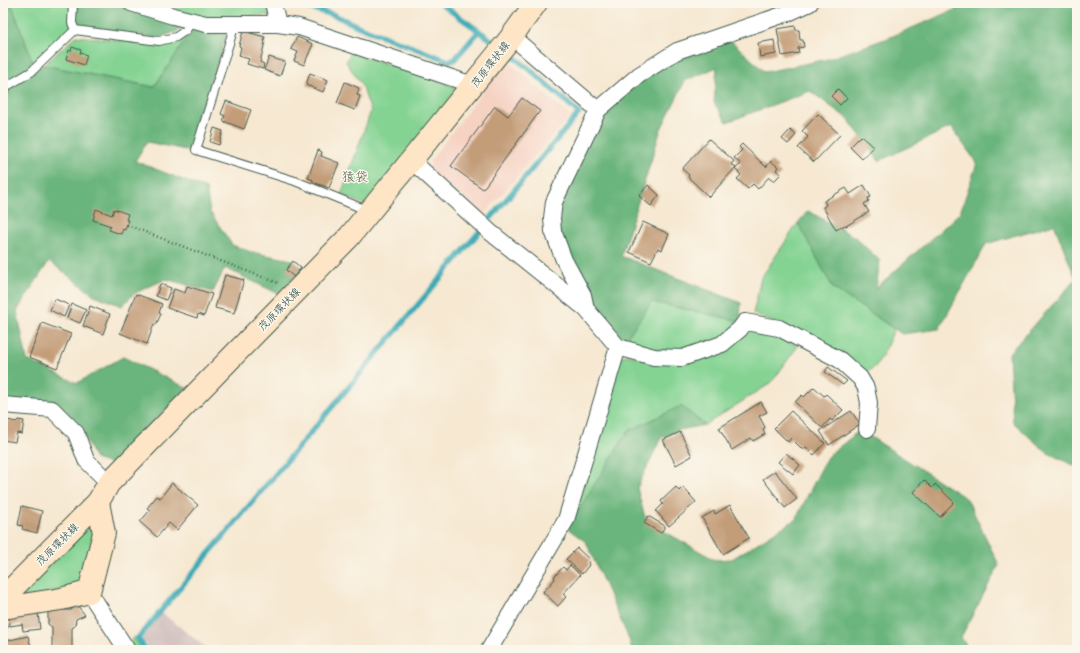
<svg xmlns="http://www.w3.org/2000/svg" width="1080" height="653" font-family="Delius,'Klee One',sans-serif">
<style>
.built{fill:#f6d2c3}
.industrial{fill:#d1bfbd}
.green{fill:#84d393;stroke:#528864}
.forest{fill:#6bb57d;stroke:#457958}
.lines{fill:none;stroke-linecap:round;stroke-linejoin:round}
.stream{stroke:#3aaab6;stroke-width:5.5}
.building{fill:#c39c78}
.service-casing{stroke:#3f574c;stroke-width:10}
.minor-casing{stroke:#3f574c;stroke-width:18}
.secondary-casing{stroke:#3f574c;stroke-width:24}
.path{stroke:#3f574c;stroke-width:2.5;stroke-dasharray:1 3;stroke-linecap:butt}
.service{stroke:#fff;stroke-width:8}
.minor{stroke:#fff;stroke-width:16}
.secondary{stroke:#fde5c5;stroke-width:22}
.labels{text-anchor:middle;dominant-baseline:central;stroke-width:3;stroke-linejoin:round;paint-order:stroke}
.street-label{font-size:11px;fill:#1f3d34;stroke:#fbf7ec}
.quarter-label{font-size:13px;fill:#585e4c;stroke:#fbf7ec}
</style>
<rect width="100%" height="100%" fill="#fbf7ec"/>
<filter id="ink" filterUnits="userSpaceOnUse"><feTurbulence type="fractalNoise" baseFrequency=".025" numOctaves="2"/><feDisplacementMap in="SourceGraphic" scale="8" xChannelSelector="R" yChannelSelector="G"/><feConvolveMatrix kernelMatrix="1 2 1 2 8 2 1 2 1" color-interpolation-filters="sRGB"/></filter>
<filter id="wash" filterUnits="userSpaceOnUse"><feTurbulence type="fractalNoise" baseFrequency=".012" numOctaves="4" result="noise"/><feDisplacementMap in="SourceGraphic" scale="16" xChannelSelector="R" yChannelSelector="G"/><feGaussianBlur stdDeviation="0.9" result="paint"/><feColorMatrix in="noise" values="0 0 0 0 0 0 0 0 0 0 0 0 0 0 0 0 0 1.4 0 .05"/><feComposite in="paint" operator="in"/></filter>
<g filter="url(#wash)">
<rect width="100%" height="100%" fill="#f6e8d1"/>
<!-- built -->
<path class="built" d="M 507,60 L 570,116 L 482,217 L 431,173 L 430,161 Z"/>
<!-- industrial -->
<path class="industrial" d="M 162,613 L 209,650 L 150,650 L 142,638 Z"/>
<!-- green -->
<path class="green" d="M 11,3 L 70,3 L 71,31 L 33,63 Z
M 156,3 L 268,3 L 271,15 L 203,19 Z
M 189,35 L 154,87 L 44,65 L 76,36 L 160,44 L 182,39 Z
M 351,52 L 458,88 L 366,205 L 341,195 L 371,111 L 361,84 L 346,62 Z
M 798,223 L 833,288 L 894,329 L 885,350 L 876,366 L 865,374 L 783,326 L 753,314 L 761,278 Z
M 652,302 L 740,321 L 720,340 L 693,348 L 666,351 L 637,347 L 625,340 Z
M 753,328 L 770,332 L 798,346 L 771,383 L 705,425 L 681,406 L 575,516 L 620,358 L 627,355 L 659,362 Z
M 89,526 L 93,527 L 94,530 L 81,586 L 14,600 Z
M 134,637 L 142,650 L 134,650 L 129,643 Z"/>
<!-- forest -->
<path class="forest" d="M 3,3 L 11,3 L 33,63 L 154,87 L 195,26 L 228,29 L 191,151 L 147,142 L 135,161 L 206,189 L 210,212 L 232,245 L 251,252 L 292,260 L 303,269 L 279,294 L 225,268 L 213,292 L 166,279 L 135,293 L 122,306 L 94,295 L 49,261 L 17,311 L 27,360 L 77,383 L 123,357 L 187,388 L 113,465 L 95,459 L 81,429 L 61,407 L 3,401 Z
M 77,3 L 114,3 L 179,24 L 186,25 L 180,30 L 159,38 L 83,28 L 75,17 Z
M 971,3 L 1077,3 L 1077,467 L 1046,452 L 1013,422 L 1009,353 L 1076,279 L 1054,224 L 986,244 L 939,329 L 902,334 L 833,288 L 798,223 L 808,211 L 855,237 L 880,261 L 876,288 L 960,213 L 977,163 L 951,127 L 879,161 L 848,119 L 810,91 L 727,122 L 714,103 L 717,67 L 685,81 L 661,129 L 621,256 L 741,303 L 740,321 L 652,302 L 625,340 L 606,323 L 580,276 L 558,229 L 561,196 L 601,113 L 644,78 L 677,57 L 729,39 L 765,72 L 828,59 L 888,38 Z
M 681,406 L 705,425 L 679,430 L 661,438 L 637,488 L 646,521 L 715,560 L 732,559 L 796,519 L 827,457 L 860,430 L 967,499 L 999,565 L 961,637 L 969,650 L 632,650 L 629,639 L 586,542 L 567,528 L 628,431 Z"/>
<g class="lines">
<!-- stream -->
<path class="stream" d="M 292,3 L 334,15 L 362,28 L 449,61 L 454,60 L 479,31
M 440,3 L 500,46
M 146,650 L 138,638 L 579,113 L 528,68 L 506,51"/>
</g>
<g id="blocks">
<!-- building -->
<path class="building" d="M 795,26 L 796,30 L 799,30 L 800,40 L 803,40 L 804,47 L 798,48 L 799,53 L 782,56 L 777,29 Z
M 243,31 L 265,37 L 264,41 L 265,42 L 260,62 L 264,64 L 263,69 L 247,64 L 249,59 L 239,56 L 241,47 L 239,46 Z
M 297,37 L 313,44 L 304,65 L 294,61 L 298,52 L 291,49 Z
M 774,40 L 776,54 L 760,57 L 758,43 Z
M 72,47 L 81,50 L 80,53 L 87,55 L 84,65 L 66,59 L 69,50 L 71,51 Z
M 269,57 L 285,62 L 280,76 L 264,70 Z
M 310,73 L 328,80 L 323,92 L 306,85 Z
M 345,82 L 359,88 L 357,95 L 360,96 L 355,110 L 337,103 Z
M 838,89 L 847,98 L 840,105 L 831,96 Z
M 522,98 L 540,111 L 483,189 L 451,166 L 495,106 L 508,116 Z
M 226,101 L 251,110 L 244,129 L 223,121 L 225,116 L 221,114 Z
M 818,114 L 840,135 L 814,162 L 798,148 L 808,137 L 802,131 Z
M 214,128 L 223,131 L 219,145 L 210,142 Z
M 790,130 L 796,135 L 788,144 L 782,139 Z
M 861,136 L 873,147 L 862,159 L 850,147 Z
M 709,139 L 734,161 L 731,164 L 736,167 L 709,197 L 688,177 L 689,175 L 682,169 Z
M 742,144 L 766,167 L 771,161 L 778,167 L 776,170 L 781,174 L 774,181 L 769,177 L 758,189 L 753,184 L 748,189 L 737,179 L 741,175 L 735,169 L 741,164 L 734,158 L 742,150 L 739,147 Z
M 318,150 L 322,152 L 321,156 L 339,163 L 329,188 L 313,182 L 313,180 L 308,178 Z
M 648,185 L 659,195 L 651,206 L 639,196 Z
M 864,185 L 871,197 L 868,198 L 869,201 L 864,204 L 869,212 L 846,226 L 845,225 L 836,230 L 823,207 L 826,205 L 824,201 L 846,188 L 850,194 Z
M 96,209 L 112,215 L 114,209 L 128,214 L 126,220 L 128,220 L 125,230 L 123,229 L 121,234 L 109,230 L 111,226 L 93,220 Z
M 643,222 L 669,234 L 662,250 L 658,248 L 651,262 L 629,252 Z
M 293,261 L 301,268 L 294,277 L 286,270 Z
M 225,275 L 244,280 L 234,313 L 215,308 Z
M 160,284 L 171,288 L 166,300 L 156,296 Z
M 187,286 L 212,294 L 204,316 L 198,314 L 197,318 L 167,308 L 174,289 L 185,293 Z
M 136,294 L 162,304 L 159,313 L 161,314 L 156,325 L 154,324 L 147,344 L 120,333 Z
M 55,299 L 69,305 L 64,317 L 50,310 Z
M 72,304 L 86,310 L 80,323 L 67,318 Z
M 90,306 L 110,314 L 103,334 L 83,326 Z
M 42,323 L 71,334 L 57,368 L 29,357 Z
M 828,367 L 847,381 L 843,385 L 825,372 Z
M 814,387 L 824,396 L 826,394 L 843,410 L 832,421 L 830,419 L 822,428 L 795,402 L 802,395 L 804,397 Z
M 761,402 L 767,412 L 759,416 L 765,427 L 763,430 L 765,434 L 753,441 L 751,438 L 732,450 L 719,428 Z
M 791,411 L 825,443 L 814,455 L 806,447 L 803,450 L 791,438 L 788,442 L 774,428 Z
M 851,411 L 860,424 L 829,445 L 820,431 Z
M 3,419 L 16,422 L 18,420 L 24,421 L 22,434 L 17,433 L 15,442 L 3,440 Z
M 680,432 L 692,456 L 676,465 L 663,440 Z
M 786,453 L 800,465 L 793,474 L 778,462 Z
M 775,471 L 797,499 L 785,508 L 763,479 Z
M 924,480 L 932,488 L 935,484 L 954,502 L 940,517 L 913,492 Z
M 172,483 L 198,505 L 177,530 L 169,523 L 157,537 L 140,522 L 150,510 L 147,508 L 157,496 L 160,498 Z
M 676,487 L 679,491 L 683,487 L 696,502 L 669,526 L 656,511 L 663,504 L 661,501 Z
M 730,505 L 749,538 L 723,554 L 702,518 L 714,511 L 715,514 Z
M 22,506 L 42,511 L 37,533 L 22,529 L 23,526 L 18,525 Z
M 648,516 L 665,526 L 661,533 L 644,523 Z
M 577,548 L 590,560 L 588,563 L 589,565 L 582,574 L 566,559 Z
M 570,565 L 580,575 L 563,594 L 566,597 L 558,606 L 543,592 L 555,579 L 554,577 L 563,567 L 566,570 Z
M 77,605 L 85,615 L 76,619 L 75,626 L 72,628 L 72,650 L 52,650 L 52,627 L 48,624 L 48,610 L 71,610 Z
M 38,613 L 40,629 L 23,631 L 22,624 L 10,626 L 9,617 Z
M 3,621 L 9,626 L 3,633 Z
M 28,636 L 32,650 L 7,650 L 5,641 Z"/>
</g>
</g>
<g filter="url(#ink)">
<use href="#blocks" fill-opacity="0" stroke="#3f574c" stroke-width="1"/>
<g class="lines">
<!-- service casing -->
<g class="service-casing">
<path id="service" d="M 235,24 L 196,150 L 295,181 L 369,211
M 75,30 L 159,41 L 176,37 L 186,30 L 192,21
M 3,93 L 7,86 L 31,72 L 75,30 L 72,23 L 73,3"/>
</g>
<!-- minor casing -->
<g class="minor-casing">
<path id="minor" d="M 131,3 L 173,16 L 206,24 L 278,24 L 299,27 L 473,85
M 273,3 L 278,24
M 511,36 L 598,110
M 412,161 L 490,232 L 586,309 L 618,347 L 654,357 L 682,358 L 722,344 L 740,329 L 745,322 L 779,328 L 840,360 L 860,378 L 866,388 L 869,403 L 867,429
M 586,309 L 583,295 L 564,260 L 553,231 L 552,218 L 554,202 L 598,110 L 639,75 L 677,51 L 788,13 L 810,3
M 3,405 L 52,409 L 76,433 L 86,460 L 109,483
M 89,592 L 127,650
M 489,650 L 566,520 L 618,347"/>
</g>
<!-- secondary casing -->
<g class="secondary-casing">
<path id="secondary" d="M 3,598 L 98,502 L 109,483 L 349,237 L 509,40 L 536,3
M 3,608 L 61,599 L 89,592 L 104,533 L 98,502"/>
</g>
<!-- path -->
<path class="path" d="M 127,225 L 278,283"/>
<!-- service -->
<use href="#service" class="service"/>
<!-- minor -->
<use href="#minor" class="minor"/>
<!-- secondary -->
<use href="#secondary" class="secondary"/>
</g>
</g>
<g class="labels">
<!-- street labels -->
<g class="street-label">
<text transform="translate(490 64) rotate(-52)">茂原環状線</text>
<text transform="translate(279 309) rotate(-46)">茂原環状線</text>
<text transform="translate(57 544) rotate(-45)">茂原環状線</text>
</g>
<!-- quarter labels -->
<g class="quarter-label">
<text x="355" y="176">猿袋</text>
</g>
</g>
<!-- margin -->
<rect width="1080" height="653" fill="none" stroke="#fbf7ec" stroke-width="16"/>
</svg>
